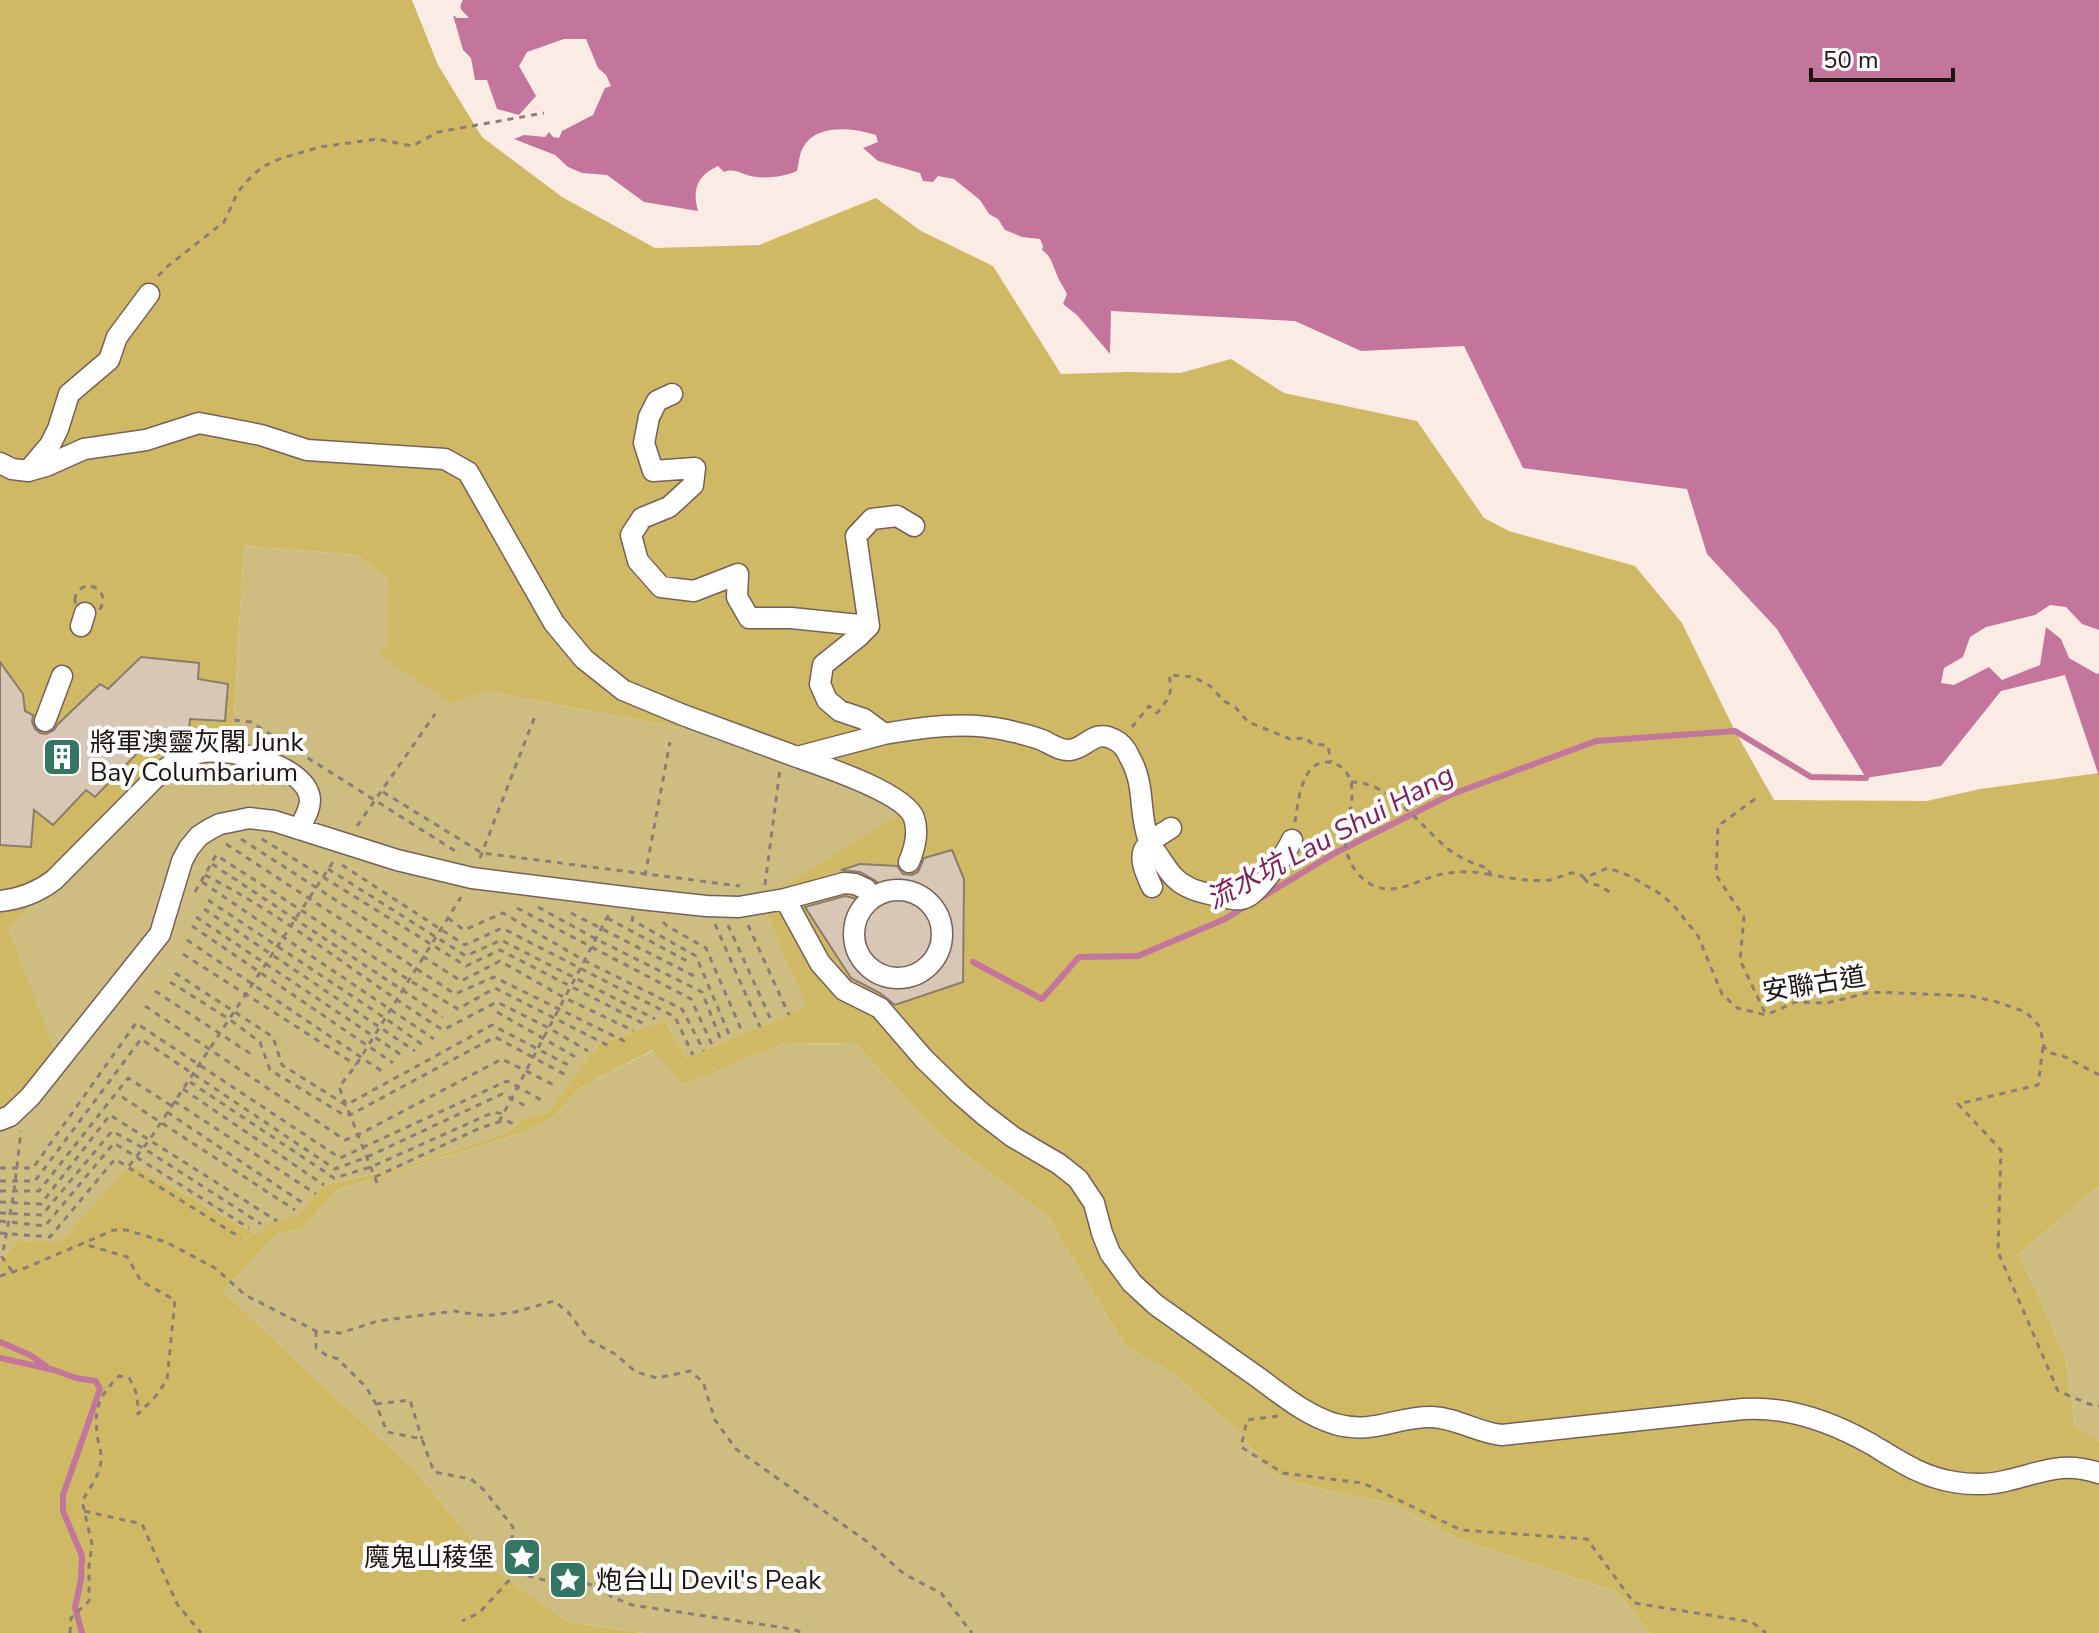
<svg xmlns="http://www.w3.org/2000/svg" width="2099" height="1633" font-family="'Nunito Sans','Noto Sans TC',sans-serif">
<style>
.green{fill:#cdbd80}
.forest{fill:#cfb965}
.water{fill:#c3759b}
.lines{fill:none;stroke-linecap:round;stroke-linejoin:round}
.stream{stroke:#c3759b;stroke-width:6}
.building{fill:#d9c7b5;stroke:#8c7c6b;stroke-width:2}
.minor-casing{stroke:#766057;stroke-width:23}
.path{stroke:#8b7e79;stroke-width:3;stroke-dasharray:6 6;stroke-linecap:butt}
.minor{stroke:#fff;stroke-width:20}
.labels{text-anchor:middle;dominant-baseline:central;stroke-width:8;stroke-linejoin:round;paint-order:stroke}
.poi-label{font-size:26px;fill:#1f1612;stroke:#fcfcfc;text-anchor:start}
.street-label{font-size:26px;fill:#1f1612;stroke:#fcfcfc}
.water-label{font-size:28px;font-style:italic;fill:#7c1f54;stroke:#fcfcfc}
</style>
<rect width="100%" height="100%" fill="#fbebe5"/>
<!-- green -->
<path class="green" d="M 244,546 L 357,555 L 388,580 L 388,642 L 484,691 L 671,726 L 771,737 L 912,806 L 766,913 L 808,1007 L 686,1058 L 665,1020 L 599,1044 L 550,1112 L 525,1118 L 505,1133 L 401,1168 L 324,1185 L 297,1216 L 257,1235 L 133,1165 L 129,1166 L 61,1243 L 18,1241 L 0,1260 L 0,1121 L 59,1066 L 9,929 L 143,788 L 187,753 L 232,749 Z
M 855,1043 L 942,1137 L 1047,1216 L 1126,1347 L 1175,1374 L 1238,1432 L 1270,1471 L 1295,1483 L 1393,1504 L 1459,1539 L 1617,1592 L 1650,1633 L 643,1633 L 569,1622 L 499,1573 L 414,1469 L 317,1380 L 223,1291 L 278,1233 L 302,1229 L 337,1190 L 521,1133 L 554,1117 L 581,1087 L 654,1050 L 683,1085 L 783,1044 Z
M 2099,1186 L 2099,1441 L 2075,1425 L 2065,1355 L 2019,1254 Z"/>
<!-- forest -->
<path class="forest" d="M 0,0 L 412,0 L 438,65 L 482,137 L 562,197 L 655,248 L 759,245 L 876,198 L 921,231 L 993,266 L 1061,374 L 1127,372 L 1180,373 L 1231,359 L 1284,393 L 1417,421 L 1484,518 L 1509,531 L 1635,566 L 1682,623 L 1735,731 L 1774,800 L 1927,801 L 1980,789 L 2099,773 L 2099,1186 L 2019,1254 L 2065,1355 L 2075,1425 L 2099,1441 L 2099,1633 L 1650,1633 L 1617,1592 L 1459,1539 L 1393,1504 L 1295,1483 L 1270,1471 L 1238,1432 L 1175,1374 L 1126,1347 L 1047,1216 L 942,1137 L 855,1043 L 783,1044 L 683,1085 L 653,1050 L 581,1087 L 554,1117 L 521,1133 L 337,1190 L 302,1229 L 278,1233 L 223,1291 L 317,1380 L 414,1469 L 499,1573 L 569,1622 L 643,1633 L 0,1633 L 0,1260 L 18,1241 L 61,1242 L 129,1166 L 133,1165 L 257,1235 L 269,1223 L 297,1216 L 324,1185 L 401,1168 L 505,1133 L 525,1118 L 549,1112 L 599,1044 L 665,1020 L 686,1058 L 807,1007 L 766,913 L 777,891 L 912,806 L 771,737 L 671,726 L 484,691 L 451,703 L 379,655 L 388,642 L 388,580 L 357,555 L 244,546 L 232,749 L 187,753 L 143,788 L 9,929 L 60,1066 L 0,1121 Z"/>
<!-- water -->
<path class="water" d="M 463,0 L 2099,0 L 2099,630 L 2082,624 L 2066,607 L 2050,605 L 2035,615 L 1986,627 L 1970,637 L 1963,657 L 1944,668 L 1941,683 L 1954,685 L 1989,667 L 2002,680 L 2040,665 L 2046,627 L 2061,639 L 2069,658 L 2097,674 L 2099,673 L 2099,776 L 2065,675 L 2001,691 L 1941,766 L 1866,778 L 1777,629 L 1707,554 L 1687,489 L 1523,468 L 1464,346 L 1361,351 L 1295,321 L 1111,311 L 1110,354 L 1077,315 L 1063,304 L 1067,294 C 1064,287 1059,281 1057,275 C 1052,264 1052,257 1042,250 L 1043,246 L 1040,239 L 1022,237 L 1005,230 L 998,219 L 989,214 L 980,200 L 954,179 L 938,176 L 933,182 L 923,181 L 920,173 L 878,161 L 863,148 L 878,142 L 876,135 C 856,128 817,123 804,146 C 799,153 799,163 797,171 C 784,177 764,179 750,176 C 740,173 734,168 724,172 L 718,166 C 697,175 692,190 698,211 L 644,202 L 607,175 L 582,173 L 568,167 L 555,155 L 514,139 L 524,135 L 545,137 L 549,132 L 553,137 L 559,138 L 562,131 L 593,115 L 605,88 L 611,86 L 606,75 L 598,68 L 586,39 L 564,39 L 527,52 L 519,66 L 536,96 L 519,115 L 497,109 L 487,80 L 475,80 L 471,58 L 463,50 L 453,15 L 457,18 L 469,18 C 463,10 457,10 463,0 Z"/>
<g class="lines">
<!-- stream -->
<path class="stream" d="M 1259,899 L 1335,853 L 1450,795 L 1596,741 L 1735,731 L 1811,777 L 1866,778
M 973,962 L 1042,999 L 1079,957 L 1138,956 L 1225,919 L 1246,906
M 0,1342 L 30,1355 L 46,1366
M 0,1358 L 54,1370 L 76,1378 L 96,1381 L 100,1389 L 63,1495 L 63,1511 L 82,1556 L 81,1580 L 75,1607 L 82,1633"/>
</g>
<!-- building -->
<path class="building" d="M 141,657 L 199,663 L 198,679 L 228,684 L 225,721 L 190,719 L 189,731 L 163,731 L 147,747 L 145,745 L 95,797 L 86,790 L 53,825 L 34,810 L 31,847 L 0,845 L 0,662 L 23,694 L 25,711 L 33,715 L 32,722 L 35,729 L 40,733 L 46,734 L 54,730 L 58,724 L 100,684 L 108,689 Z
M 952,850 L 964,879 L 963,982 L 895,1005 L 880,993 L 851,978 L 805,907 L 845,896 L 857,899 L 866,909 L 877,908 L 882,904 L 884,897 L 876,881 L 860,872 L 841,870 L 860,864 L 897,866 L 903,874 L 912,875 L 918,872 L 924,858 Z"/>
<g class="lines">
<!-- minor casing -->
<g class="minor-casing">
<path id="minor" d="M 672,394 L 657,401 L 649,417 L 644,443 L 653,471 L 695,468 L 693,485 L 669,507 L 642,518 L 631,535 L 638,561 L 661,587 L 694,591 L 738,574 L 737,597 L 749,618 L 791,618 L 869,626 L 858,637 L 823,665 L 820,684 L 827,700 L 840,711 L 864,719 L 884,734 L 797,757 C 823,766 905,793 914,818 C 919,833 915,848 909,862
M 0,463 L 12,469 L 28,471 L 46,466 L 84,449 L 146,440 L 199,423 L 261,435 L 307,450 L 445,459 L 468,472 L 554,623 L 584,659 L 623,690 L 683,715 L 797,757
M 28,471 L 50,445 L 58,429 L 69,394 L 109,360 L 117,337 L 149,294
M 81,626 L 85,613
M 869,626 L 856,536 L 872,519 L 897,516 L 914,526
M 45,721 L 62,676
M 884,734 C 924,727 966,721 1006,730 C 1018,733 1030,735 1042,740 C 1051,744 1060,751 1070,750 C 1087,748 1094,728 1115,740 C 1122,743 1127,751 1130,758 C 1146,786 1138,813 1149,841 C 1152,848 1158,855 1162,861 C 1169,872 1176,882 1188,887 C 1198,893 1212,894 1223,897 C 1232,899 1239,901 1247,897 C 1260,891 1286,853 1292,840
M 1152,887 C 1135,851 1140,847 1171,828
M854 934a44 44 0 1 1 88 0a44 44 0 1 1-88 0Z
M 785,899 L 820,963 L 844,990 L 880,1008 L 924,1059 L 960,1094 L 983,1114 L 1013,1137 L 1059,1164 L 1078,1179 L 1094,1203 L 1102,1233 L 1110,1253 L 1132,1283 L 1156,1305 C 1190,1329 1223,1353 1256,1376 C 1281,1394 1305,1415 1335,1424 C 1375,1435 1396,1416 1432,1417 C 1457,1418 1478,1433 1502,1435 L 1743,1409 C 1788,1406 1832,1422 1871,1444 C 1899,1461 1922,1477 1954,1482 C 1972,1485 1991,1485 2009,1480 C 2043,1472 2063,1461 2099,1473
M 0,901 C 21,899 38,892 54,880 L 159,774 C 173,763 186,755 204,752 C 231,748 308,765 310,800 C 310,811 303,820 299,829
M 0,1120 L 10,1116 L 30,1097 L 160,934 L 182,861 L 189,848 L 199,836 L 210,829 L 220,824 L 235,821 L 249,818 L 274,821 L 397,860 L 472,878 L 641,899 L 706,906 L 739,907 L 785,899 L 844,883 L 855,884 L 866,889 L 871,897"/>
</g>
<!-- path -->
<path class="path" d="M 158,276 L 168,266 L 224,222 L 238,192 L 247,181 L 262,167 L 282,158 L 320,147 L 377,139 L 412,146 L 438,132 L 544,113
M75 600a14 14 0 1 1 28 0a14 14 0 1 1-28 0Z
M 234,720 L 251,722 L 460,854
M 1132,727 L 1149,706 L 1157,713 C 1169,698 1173,695 1169,675 L 1194,677 L 1210,686 L 1224,701 L 1235,707 L 1248,722 L 1290,739 L 1306,738 L 1311,743 L 1328,746 L 1331,762
M 1351,782 C 1391,782 1420,826 1448,849 C 1460,858 1473,864 1488,868 L 1491,875 C 1510,878 1531,882 1550,880 C 1563,878 1574,866 1584,878 L 1608,868 L 1630,876 L 1662,895 L 1675,907 L 1698,936 L 1722,994 L 1737,1008 L 1766,1015 L 1796,1002 L 1827,1003 L 1871,992 L 1970,996 L 1994,1001 L 2026,1012 L 2040,1027 L 2044,1047 L 2050,1053 L 2063,1056 L 2099,1075
M 383,792 L 482,853 L 740,886
M 1755,799 L 1718,826 L 1716,875 L 1744,917 L 1740,960 L 1766,1015
M 1295,822 C 1298,802 1302,755 1333,763 C 1341,765 1347,772 1350,779 C 1359,808 1335,833 1351,863 C 1355,872 1363,880 1372,885 C 1397,897 1419,878 1443,874 C 1459,871 1476,871 1491,875
M 357,826 L 435,714
M 241,839 L 461,981 L 500,961 L 565,998 L 634,1031
M 262,839 L 466,966 L 500,950 L 648,1026
M 226,844 L 455,994 L 494,977 L 626,1042
M 480,858 L 535,716
M 212,864 L 443,1017
M 342,865 L 465,945 L 502,928 L 675,1017 L 693,1055
M 328,869 L 466,956 L 501,940 L 655,1019
M 205,875 C 289,918 363,980 443,1030 L 497,1002 L 549,1028 L 588,1051
M 645,876 L 670,742
M 1584,878 L 1588,883 L 1601,886 L 1612,894
M 202,882 L 434,1039
M 765,885 L 780,769
M 195,892 L 216,855 L 409,980 L 458,1009 L 495,988 L 609,1046
M 208,900 L 385,1018 L 424,1046
M 538,907 L 596,939 L 702,992 L 722,1043
M 517,908 L 691,999 L 713,1047
M 204,909 L 415,1051
M 571,913 L 696,977
M 633,916 L 632,920 L 696,956 L 731,1039
M 196,917 L 403,1056
M 448,918 L 464,930 L 503,913 L 585,961 L 682,1009 L 704,1051
M 607,918 L 689,962
M 663,922 L 667,926 L 706,948 L 743,1034
M 715,924 L 760,1027
M 728,925 L 772,1022
M 748,925 L 789,1015
M 192,926 L 393,1063
M 187,940 L 386,1074
M 183,954 L 356,1065
M 175,973 L 273,1037 L 282,1065 L 346,1105 L 492,1025 L 572,1067
M 170,982 L 229,1019 L 260,1042 L 270,1070 L 344,1115 L 350,1115 L 495,1037 L 566,1075
M 155,991 L 254,1056
M 145,1006 L 345,1140 L 358,1135 L 502,1059 L 556,1086
M 497,1012 L 579,1059
M 2043,1047 L 2038,1085 L 1958,1104 L 2001,1150 L 1998,1252 L 2058,1391 L 2089,1404 L 2099,1406
M 190,1082 L 334,1178 L 371,1167 L 494,1112 L 503,1114
M 183,1089 L 324,1185
M 122,1097 L 295,1210
M 174,1101 L 316,1194
M 167,1112 L 306,1205
M 499,1122 L 609,914
M 129,1166 L 150,1139 L 335,859
M 0,1168 L 33,1168 L 136,1023 L 340,1158 L 507,1081 L 543,1101
M 375,1177 L 480,1128 L 499,1122 L 507,1121 L 517,1125
M 0,1181 L 35,1181 L 141,1039 L 335,1169 L 367,1157 L 502,1094 L 528,1107
M 377,1183 L 339,1087 L 356,1065 L 461,897
M 0,1191 L 39,1191 L 128,1078 L 172,1106
M 0,1202 L 41,1204 L 110,1115 L 277,1221
M 0,1213 L 42,1215 L 112,1131 L 143,1148 L 261,1224
M 0,1221 L 45,1226 L 114,1143 L 249,1228
M 0,1233 L 50,1237 L 115,1159 L 241,1238
M 12,1271 L 2,1257 L 14,1192 L 21,1131
M 0,1276 L 25,1268 L 114,1230 L 126,1230 L 166,1242 L 215,1268 L 245,1295 L 316,1331 L 340,1333 L 378,1321 L 454,1311 L 486,1316 L 515,1312 L 554,1301 L 568,1312 L 589,1340 L 615,1354 L 636,1372 L 657,1378 L 690,1371 L 703,1382 L 715,1420 L 736,1449 L 869,1543 L 904,1574 L 941,1593 L 972,1633
M 316,1331 L 316,1348 L 326,1355 L 338,1359 L 366,1387 L 376,1404 L 387,1432 L 422,1439 L 434,1472 L 471,1479 L 485,1491 L 513,1527 L 511,1547 L 516,1573 L 479,1613 L 462,1621
M 376,1404 L 410,1400 L 422,1439
M 1278,1416 L 1247,1420 L 1241,1447 L 1283,1473 L 1363,1483 L 1461,1530 L 1587,1539 L 1634,1603 L 1752,1622 L 1766,1633
M 84,1511 L 142,1524 L 177,1604 L 201,1633
M 516,1573 L 553,1582 L 568,1579 L 600,1587 L 612,1597 L 632,1605 L 792,1629 L 804,1633
M 70,1633 L 71,1618 L 89,1601 L 89,1566 L 92,1544 L 82,1501 C 90,1488 100,1475 101,1460 C 102,1453 99,1447 98,1440 C 93,1412 98,1396 119,1376 L 129,1378 C 137,1390 138,1400 138,1414 L 155,1397 L 167,1380 L 175,1300 L 141,1281 L 127,1257 L 84,1244"/>
<!-- minor -->
<use href="#minor" class="minor"/>
</g>
<!-- icons -->
<defs>
<g id="building-square" transform="scale(2)"><rect x="-9" y="-9" width="18" height="18" rx="4" fill="#357564" stroke="#fcfcfc"/><path d="M-4-6H4V6H1V3H-1V6H-4ZM-2.5-4.3h1.7v1.8h-1.7ZM.8-4.3h1.7v1.8H.8ZM-2.5-1h1.7V.8h-1.7ZM.8-1h1.7V.8H.8Z" fill="#fff"/></g>
<g id="sight-square" transform="scale(2)"><rect x="-9" y="-9" width="18" height="18" rx="4" fill="#357564" stroke="#fcfcfc"/><path d="M0-6L1.8-2.2L6-1.7L2.9 1.2L3.7 5.4L0 3.3L-3.7 5.4L-2.9 1.2L-6-1.7L-1.8-2.2Z" fill="#fff"/></g>
</defs>
<g fill-rule="evenodd">
<use href="#building-square" x="62" y="757"/>
<use href="#sight-square" x="522" y="1557"/>
<use href="#sight-square" x="568" y="1580"/>
</g>
<g class="labels">
<!-- poi labels -->
<g class="poi-label">
<text x="90" y="742">將軍澳靈灰閣 Junk<tspan x="90" dy="30">Bay Columbarium</tspan></text>
<text x="494" y="1557" text-anchor="end">魔鬼山稜堡</text>
<text x="596" y="1580">炮台山 Devil's Peak</text>
</g>
<!-- street labels -->
<g class="street-label">
<text transform="translate(1814 984) rotate(-9)">安聯古道</text>
</g>
<!-- water labels -->
<g class="water-label">
<text transform="translate(1330 837) rotate(-28)">流水坑 Lau Shui Hang</text>
</g>
</g>
<!-- scale -->
<path d="M1811 68v12h142v-12" fill="none" stroke="#1f1612" stroke-width="4"/>
<text x="1823" y="68" font-size="24" fill="#1f1612" stroke="#fcfcfc" stroke-width="6" paint-order="stroke">50 m</text>
</svg>
